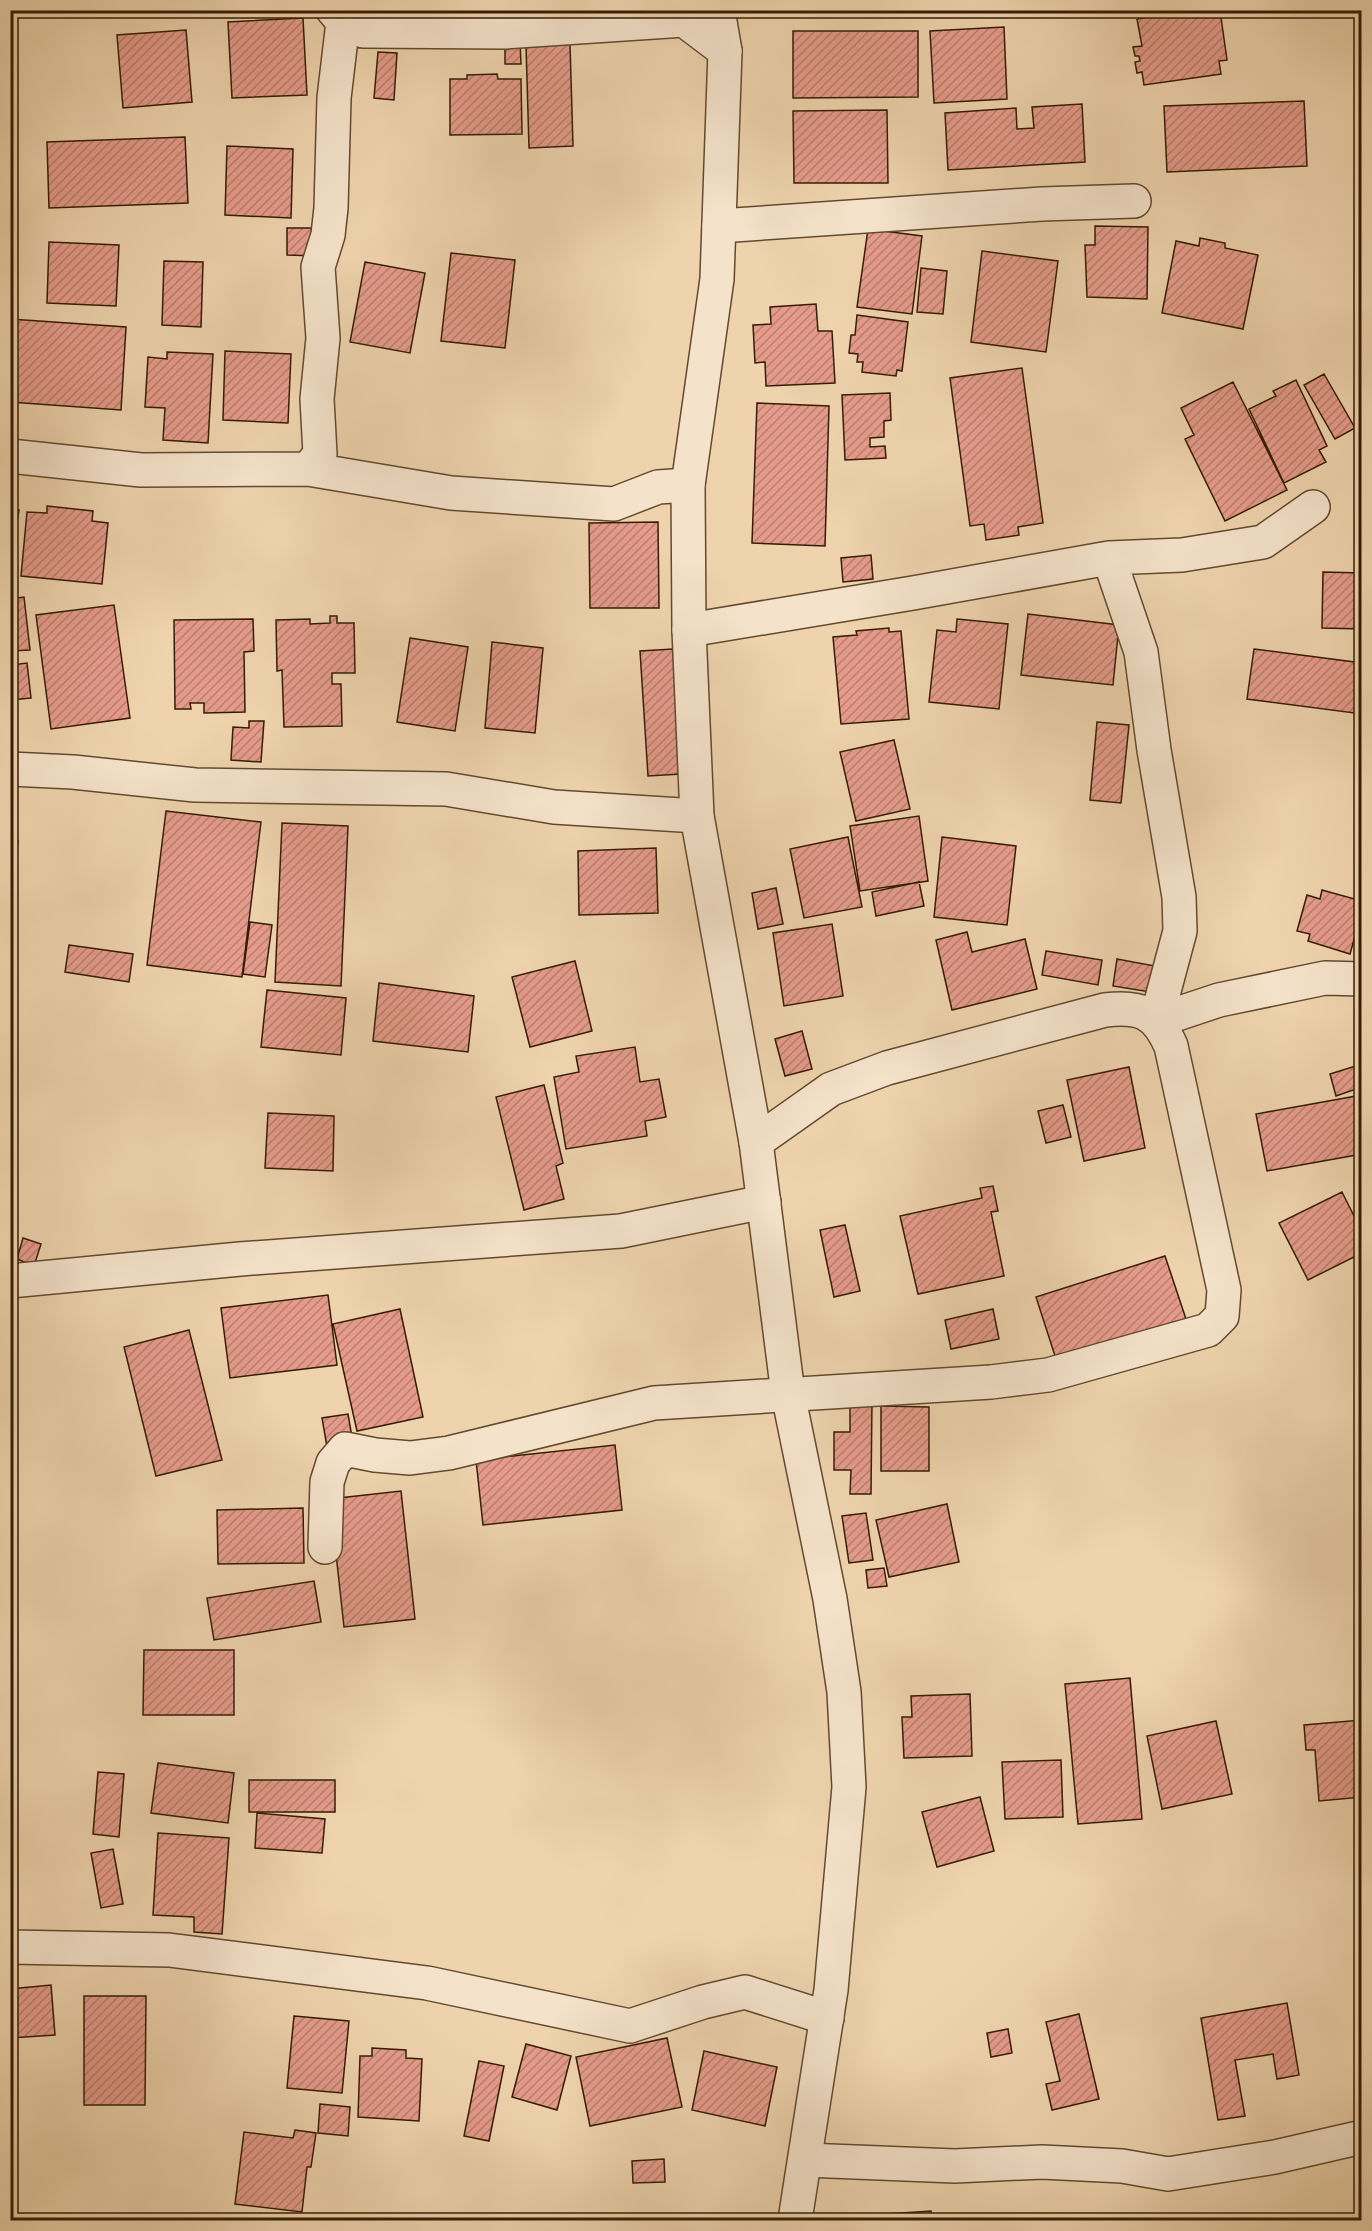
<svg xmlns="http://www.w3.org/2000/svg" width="1372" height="2231" font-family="'Old Standard TT',serif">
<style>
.building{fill:url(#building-hatch);stroke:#351c04;stroke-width:1.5}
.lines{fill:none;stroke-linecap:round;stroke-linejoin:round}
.minor-casing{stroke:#634a2e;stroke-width:36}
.tertiary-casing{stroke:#634a2e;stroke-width:36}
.minor{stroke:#f4e2ca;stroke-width:33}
.tertiary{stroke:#f4e2ca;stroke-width:33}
</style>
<defs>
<pattern id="building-hatch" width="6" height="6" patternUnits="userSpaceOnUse" patternTransform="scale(1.5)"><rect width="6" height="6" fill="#e59b8b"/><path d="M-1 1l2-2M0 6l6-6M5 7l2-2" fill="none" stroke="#ba7e6f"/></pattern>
</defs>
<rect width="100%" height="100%" fill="#eed3ad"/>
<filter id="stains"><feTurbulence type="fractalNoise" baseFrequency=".00333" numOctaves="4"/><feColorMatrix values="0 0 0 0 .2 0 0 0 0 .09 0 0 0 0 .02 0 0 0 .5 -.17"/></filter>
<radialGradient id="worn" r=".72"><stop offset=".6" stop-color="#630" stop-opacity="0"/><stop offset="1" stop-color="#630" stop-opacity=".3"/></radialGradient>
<!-- building -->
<path class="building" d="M 779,10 L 830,10 L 780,16 Z
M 1193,10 L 1220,10 L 1227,60 L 1219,61 L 1221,74 L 1144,85 L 1142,72 L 1137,73 L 1135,62 L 1140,61 L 1139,56 L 1135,56 L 1133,47 L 1142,46 L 1137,19 Z
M 303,18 L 307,95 L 232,98 L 228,22 Z
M 1004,27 L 1007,99 L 934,103 L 930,31 Z
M 186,30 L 192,102 L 123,108 L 117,35 Z
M 793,31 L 918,31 L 918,97 L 793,98 Z
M 505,42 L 520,42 L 521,64 L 505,64 Z
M 570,44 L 573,146 L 529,148 L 526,45 Z
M 378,52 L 397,53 L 394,100 L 374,98 Z
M 497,74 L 498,79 L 521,79 L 522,134 L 450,135 L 450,79 L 467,79 L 467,75 Z
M 1304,101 L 1307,166 L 1167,172 L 1164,106 Z
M 1082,104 L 1085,162 L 948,170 L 945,113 L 1016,108 L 1017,129 L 1034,128 L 1032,107 Z
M 887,110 L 888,183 L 794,183 L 793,111 Z
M 185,137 L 188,203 L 49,208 L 47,142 Z
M 227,146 L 293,149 L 291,218 L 225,215 Z
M 1095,226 L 1148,227 L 1147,299 L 1087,297 L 1085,245 L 1095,245 Z
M 287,228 L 316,228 L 317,256 L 287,255 Z
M 868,229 L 922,236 L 912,314 L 857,307 Z
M 1200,238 L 1225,243 L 1225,248 L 1258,255 L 1243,329 L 1162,313 L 1176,241 L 1199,246 Z
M 49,242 L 119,245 L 116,306 L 47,303 Z
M 982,251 L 1058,261 L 1046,352 L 971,342 Z
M 451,253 L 515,260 L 505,348 L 441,341 Z
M 164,261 L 203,262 L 201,327 L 162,325 Z
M 365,262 L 425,273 L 410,353 L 350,342 Z
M 921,268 L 947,271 L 943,314 L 917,312 Z
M 816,304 L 818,331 L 832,331 L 835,383 L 766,386 L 765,362 L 755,363 L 753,325 L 771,324 L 770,307 Z
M 857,315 L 908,322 L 902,371 L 897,370 L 896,376 L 862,372 L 863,362 L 857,362 L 858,354 L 849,353 L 851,335 L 855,335 Z
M 10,319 L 126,327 L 121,410 L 10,402 Z
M 225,351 L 291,354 L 288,423 L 223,420 Z
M 167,352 L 213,354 L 208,443 L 163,440 L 165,408 L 145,407 L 148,357 L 167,359 Z
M 1022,368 L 1043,523 L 1018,527 L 1019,535 L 986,540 L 984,524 L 970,526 L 950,378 Z
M 1324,374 L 1355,428 L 1335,439 L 1304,385 Z
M 1296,380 L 1327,446 L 1319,450 L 1326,462 L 1284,483 L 1249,409 L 1276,396 L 1273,391 Z
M 1233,382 L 1287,490 L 1225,521 L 1185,439 L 1194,435 L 1181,408 Z
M 890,393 L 891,420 L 884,421 L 884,437 L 870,438 L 870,447 L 885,446 L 886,458 L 845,460 L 842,395 Z
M 757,403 L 829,406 L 825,546 L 752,543 Z
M 47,506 L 93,511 L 92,521 L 108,523 L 102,584 L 21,576 L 27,512 L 47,513 Z
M 10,509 L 19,510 L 10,571 Z
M 658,522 L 659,608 L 590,608 L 589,523 Z
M 871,555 L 873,579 L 843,582 L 841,558 Z
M 1323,572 L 1362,573 L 1362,629 L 1322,628 Z
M 24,597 L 30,650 L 10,651 L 10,599 Z
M 114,605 L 130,718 L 51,729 L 36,615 Z
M 1028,614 L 1119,625 L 1113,685 L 1021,675 Z
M 330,616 L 337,616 L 337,623 L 354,623 L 355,673 L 332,673 L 332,684 L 341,684 L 342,726 L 284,727 L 282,670 L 277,671 L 276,620 L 310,619 L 310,624 L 330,623 Z
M 253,619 L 254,651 L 244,652 L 245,712 L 204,713 L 204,703 L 190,703 L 191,709 L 175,709 L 174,620 Z
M 957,619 L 1008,624 L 999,709 L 929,702 L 937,630 L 956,632 Z
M 889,628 L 889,632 L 901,631 L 909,719 L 841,724 L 833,637 L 857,635 L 856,631 Z
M 410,638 L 468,647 L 455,731 L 397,722 Z
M 492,642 L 543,648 L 535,733 L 485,728 Z
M 673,649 L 681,774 L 648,776 L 640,651 Z
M 1254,649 L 1362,663 L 1362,714 L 1247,699 Z
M 10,654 L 12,665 L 27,663 L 31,698 L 10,700 Z
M 249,721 L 264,721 L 261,762 L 231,760 L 233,727 L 249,728 Z
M 1097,722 L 1129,725 L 1121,803 L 1090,800 Z
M 894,740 L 910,809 L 856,821 L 840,752 Z
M 166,811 L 261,822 L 242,977 L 147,965 Z
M 919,816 L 928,881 L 860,891 L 850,826 Z
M 282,823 L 348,826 L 341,986 L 275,982 Z
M 848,837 L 862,907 L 804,918 L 790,849 Z
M 942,837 L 1016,846 L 1007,925 L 934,917 Z
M 10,841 L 18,841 L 10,928 Z
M 656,848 L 658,913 L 579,915 L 578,851 Z
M 919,882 L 924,906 L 876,916 L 872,892 Z
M 776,888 L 783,924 L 758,929 L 752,893 Z
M 1322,890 L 1362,901 L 1362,911 L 1350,954 L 1308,941 L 1310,934 L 1297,931 L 1307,895 L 1320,899 Z
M 250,922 L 272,925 L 265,977 L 243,974 Z
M 832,924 L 843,996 L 784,1006 L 773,933 Z
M 967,932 L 972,952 L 1025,939 L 1037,989 L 952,1010 L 936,940 Z
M 69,945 L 133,954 L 129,982 L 65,972 Z
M 1046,951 L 1102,960 L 1098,985 L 1042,975 Z
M 1117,959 L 1155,966 L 1150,992 L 1113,986 Z
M 575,961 L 592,1031 L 530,1047 L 512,977 Z
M 379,983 L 474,996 L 468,1052 L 373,1041 Z
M 267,990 L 346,998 L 341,1055 L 261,1047 Z
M 802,1031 L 812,1069 L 785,1076 L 775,1039 Z
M 635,1047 L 640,1082 L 659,1079 L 666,1117 L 645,1121 L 647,1136 L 566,1149 L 554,1077 L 579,1072 L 576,1056 Z
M 1362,1064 L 1362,1087 L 1336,1096 L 1330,1074 Z
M 1129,1067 L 1145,1148 L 1084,1161 L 1067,1080 Z
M 544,1085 L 563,1163 L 556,1166 L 564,1199 L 524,1210 L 496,1097 Z
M 1362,1095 L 1362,1154 L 1267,1171 L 1256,1114 Z
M 1063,1105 L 1071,1137 L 1046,1143 L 1038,1111 Z
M 268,1113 L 334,1116 L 333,1171 L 265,1168 Z
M 993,1186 L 998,1211 L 991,1212 L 1004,1276 L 918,1294 L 900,1216 L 982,1198 L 980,1188 Z
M 1342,1192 L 1362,1232 L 1362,1253 L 1308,1280 L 1279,1223 Z
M 845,1225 L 860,1291 L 834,1297 L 820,1230 Z
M 23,1238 L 41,1244 L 34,1266 L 17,1259 Z
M 1165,1256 L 1187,1322 L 1057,1362 L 1036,1297 Z
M 328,1295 L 337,1365 L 230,1378 L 221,1308 Z
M 400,1309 L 423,1417 L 357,1431 L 333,1324 Z
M 993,1309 L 999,1339 L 951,1349 L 945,1320 Z
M 189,1330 L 222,1460 L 156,1476 L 124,1347 Z
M 850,1399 L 872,1400 L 871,1494 L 850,1494 L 851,1470 L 834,1470 L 834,1432 L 850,1432 Z
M 881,1406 L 929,1407 L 929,1471 L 881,1471 Z
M 348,1414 L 353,1443 L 327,1447 L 322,1418 Z
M 615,1445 L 622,1510 L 483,1525 L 476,1460 Z
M 401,1491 L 415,1619 L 344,1627 L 330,1499 Z
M 947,1504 L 959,1562 L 889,1577 L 876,1520 Z
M 303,1508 L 304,1563 L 218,1564 L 217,1510 Z
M 866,1513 L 873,1560 L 849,1563 L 842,1516 Z
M 884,1568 L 887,1586 L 868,1588 L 866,1570 Z
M 314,1581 L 321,1622 L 214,1640 L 207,1598 Z
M 144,1650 L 234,1650 L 234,1715 L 143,1715 Z
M 1130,1678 L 1142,1819 L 1078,1824 L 1065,1684 Z
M 970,1694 L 972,1756 L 904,1758 L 902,1717 L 912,1717 L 911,1696 Z
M 1362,1720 L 1362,1797 L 1319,1801 L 1315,1750 L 1306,1750 L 1304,1725 Z
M 1216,1721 L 1232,1794 L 1162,1809 L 1147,1736 Z
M 1061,1760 L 1063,1817 L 1005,1819 L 1002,1762 Z
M 158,1763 L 234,1773 L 228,1823 L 151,1813 Z
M 98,1772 L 124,1774 L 119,1837 L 93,1834 Z
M 249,1780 L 335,1780 L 335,1812 L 249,1812 Z
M 980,1797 L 994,1851 L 937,1867 L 922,1812 Z
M 257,1813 L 325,1819 L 322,1853 L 255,1848 Z
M 158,1833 L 229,1838 L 222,1934 L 194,1932 L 194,1917 L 153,1915 Z
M 113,1849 L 123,1904 L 101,1908 L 91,1853 Z
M 51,1985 L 55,2035 L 10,2038 L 10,1989 Z
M 84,1996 L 146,1996 L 145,2105 L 84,2105 Z
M 1287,2003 L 1299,2075 L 1277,2079 L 1273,2054 L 1235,2060 L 1245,2116 L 1218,2120 L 1201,2018 Z
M 1079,2014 L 1099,2099 L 1052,2110 L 1046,2084 L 1060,2081 L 1046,2022 Z
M 294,2016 L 349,2021 L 342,2093 L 287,2088 Z
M 1008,2029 L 1012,2053 L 991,2057 L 987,2033 Z
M 667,2038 L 682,2107 L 590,2126 L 576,2057 Z
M 526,2044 L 571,2056 L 557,2110 L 512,2097 Z
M 372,2048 L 406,2050 L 406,2058 L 422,2059 L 419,2121 L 358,2117 L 360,2056 L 372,2056 Z
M 704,2051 L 777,2067 L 765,2126 L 692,2110 Z
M 479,2061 L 504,2066 L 489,2141 L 464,2136 Z
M 320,2104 L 350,2107 L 348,2136 L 318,2133 Z
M 295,2130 L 316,2133 L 311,2167 L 307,2167 L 302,2212 L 235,2204 L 244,2132 L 293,2138 Z
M 664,2159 L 665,2182 L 633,2183 L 632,2161 Z
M 931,2211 L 932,2220 L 872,2220 L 871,2215 Z"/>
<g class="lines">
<!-- minor casing -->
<g class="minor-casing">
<path id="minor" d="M 333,10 L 343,22 L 363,31 L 505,32 L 684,20 L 725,51
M 719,226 L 1042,204 L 1134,201
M 10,456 L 141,470 L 308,469 L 451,493 L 614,504 L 658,487 L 688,485
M 308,469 L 320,454 L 317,399 L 323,338 L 318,267 L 328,235 L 331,208 L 334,98 L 343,22
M 1109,558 L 1141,652 L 1154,750 L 1179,897 L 1180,931 L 1156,1021
M 689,630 L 913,593 L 1109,558 L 1182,555 L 1263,542 L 1313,507
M 10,769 L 73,772 L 195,785 L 446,789 L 554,807 L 697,816
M 1156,1021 L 1219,1000 L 1325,978 L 1362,979
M 10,1281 L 240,1259 L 621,1231 L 764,1202
M 325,1547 L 327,1482 L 333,1463 L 345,1449 L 375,1455 L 410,1458 L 449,1453 L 654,1403 L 991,1382 L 1048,1375 L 1208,1330 L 1222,1316 L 1224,1290 L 1171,1046 C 1156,1012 1141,1006 1105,1010 L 887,1068 L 831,1089 L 756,1142
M 10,1947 L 169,1950 L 427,1983 L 630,2026 L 703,2002 L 745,1992 L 827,2018
M 805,2160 L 955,2166 L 1042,2162 L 1122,2166 L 1168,2174 L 1275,2157 L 1362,2137"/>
</g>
<!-- tertiary casing -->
<g class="tertiary-casing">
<path id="tertiary" d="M 718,10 L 725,51 L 717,279 L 688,485 L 689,630 L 697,816 L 756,1142 L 788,1394 L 830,1599 L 844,1692 L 849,1787 L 831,1990 L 795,2220"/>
</g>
<!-- minor -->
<use href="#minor" class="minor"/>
<!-- tertiary -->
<use href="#tertiary" class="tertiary"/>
</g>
<!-- margin -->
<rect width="1372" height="2231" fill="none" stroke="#eed3ad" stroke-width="36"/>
<rect x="12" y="12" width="1348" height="2207" fill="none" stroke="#351c04" stroke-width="3"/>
<rect x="18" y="18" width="1336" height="2195" fill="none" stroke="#351c04" stroke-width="1.5"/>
<rect width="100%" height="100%" filter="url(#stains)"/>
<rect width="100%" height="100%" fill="url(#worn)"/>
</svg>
